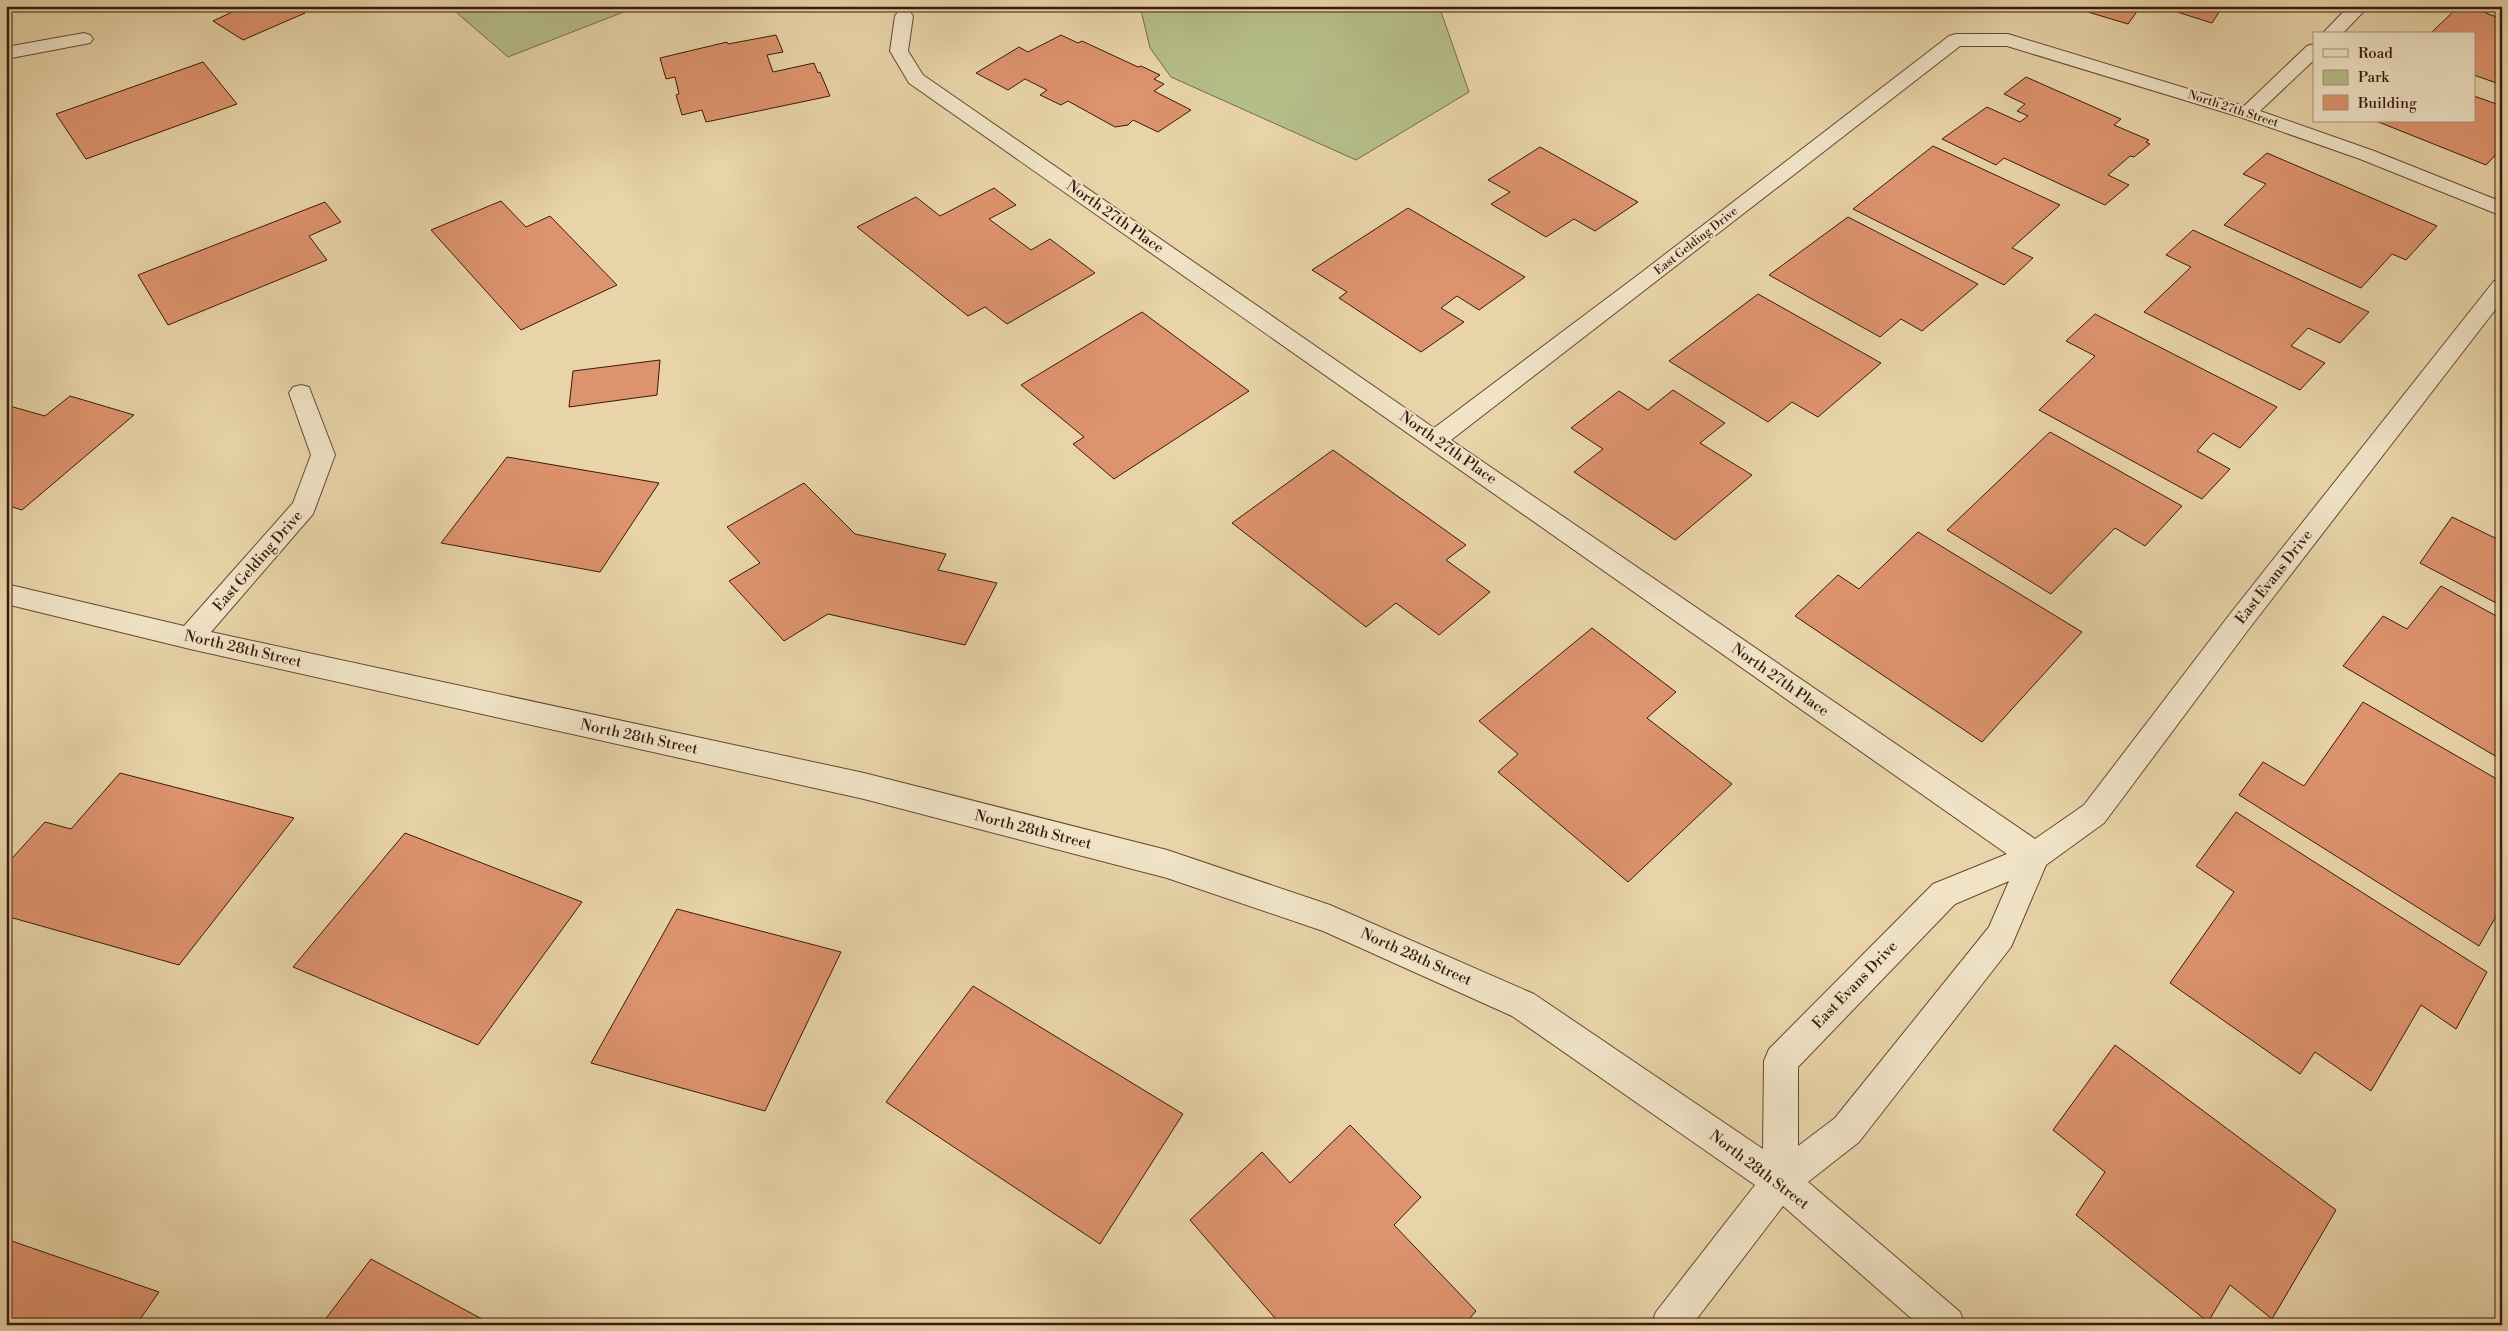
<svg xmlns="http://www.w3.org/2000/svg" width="2508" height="1331" font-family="'Libre Bodoni',serif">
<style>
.green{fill:#b5bd89;stroke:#786b4a}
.building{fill:#dd936d;stroke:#3a190c}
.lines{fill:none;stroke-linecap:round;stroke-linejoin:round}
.minor-casing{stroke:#664833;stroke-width:2}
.minor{fill:#f0e3c6;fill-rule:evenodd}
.labels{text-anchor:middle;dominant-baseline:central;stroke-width:4;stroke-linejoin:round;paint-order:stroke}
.far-street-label{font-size:12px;fill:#3a190c;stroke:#f0e3c6}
.street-label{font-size:15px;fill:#3a190c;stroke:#f0e3c6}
</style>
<rect width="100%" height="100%" fill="#e8d4a8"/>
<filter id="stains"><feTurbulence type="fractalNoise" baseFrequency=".004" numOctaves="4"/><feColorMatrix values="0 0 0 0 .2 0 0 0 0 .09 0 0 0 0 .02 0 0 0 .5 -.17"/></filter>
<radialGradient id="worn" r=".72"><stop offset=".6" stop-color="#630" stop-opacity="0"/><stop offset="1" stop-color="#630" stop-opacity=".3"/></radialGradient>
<!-- green -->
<path class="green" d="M 449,6 L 639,6 L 508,57 Z
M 1140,6 L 1439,6 L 1469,92 L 1356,160 L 1171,77 L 1150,48 Z"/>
<!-- building -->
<path class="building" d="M 245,6 L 294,6 L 305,13 L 243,40 L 213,21 Z
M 2080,6 L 2141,6 L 2128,24 L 2078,9 Z
M 2158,6 L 2223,6 L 2212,23 Z
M 2459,6 L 2467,6 L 2502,19 L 2502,85 L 2474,75 L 2474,34 L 2430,34 Z
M 776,35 L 783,52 L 767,55 L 773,72 L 814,63 L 818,73 L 820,72 L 830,96 L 706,122 L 702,110 L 682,115 L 676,95 L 679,94 L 675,77 L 666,79 L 660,58 L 727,42 L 728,44 Z
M 1061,35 L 1078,43 L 1082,41 L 1138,67 L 1141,66 L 1160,75 L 1154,79 L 1164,84 L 1154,91 L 1191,110 L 1158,132 L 1133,120 L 1128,125 L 1115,127 L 1068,101 L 1061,105 L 1040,95 L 1047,90 L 1025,79 L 1008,90 L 976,73 L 1019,47 L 1028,52 Z
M 203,62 L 237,104 L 86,159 L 56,114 Z
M 2026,77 L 2121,119 L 2114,125 L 2149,140 L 2146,142 L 2150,144 L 2134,157 L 2130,156 L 2108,175 L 2129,185 L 2105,205 L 2004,158 L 1996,165 L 1942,139 L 1987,107 L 2020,122 L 2028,116 L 2017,111 L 2025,104 L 2004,94 Z
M 2474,96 L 2502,106 L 2502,148 L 2486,165 L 2376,121 L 2474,121 Z
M 1933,146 L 2060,205 L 2012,248 L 2033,258 L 2004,285 L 1853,209 Z
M 1540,147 L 1638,202 L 1595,231 L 1574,219 L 1546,237 L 1491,204 L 1510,192 L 1488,180 Z
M 2267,153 L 2437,226 L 2406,260 L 2392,254 L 2361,288 L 2224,225 L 2266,184 L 2243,174 Z
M 994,188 L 1016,205 L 989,219 L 1031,250 L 1050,239 L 1095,273 L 1007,324 L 985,307 L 968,316 L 857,227 L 916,197 L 940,216 Z
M 501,201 L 526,227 L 550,216 L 617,285 L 521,330 L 431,230 Z
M 325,202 L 341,222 L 309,236 L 327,260 L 168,325 L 138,275 Z
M 1408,208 L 1525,277 L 1479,310 L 1457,296 L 1441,308 L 1464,322 L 1421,352 L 1339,298 L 1347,292 L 1312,270 Z
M 1848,217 L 1978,284 L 1922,331 L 1901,319 L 1880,337 L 1769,275 Z
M 2193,230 L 2369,312 L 2340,343 L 2308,328 L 2291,346 L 2325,363 L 2300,390 L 2144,312 L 2191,267 L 2166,255 Z
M 1758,294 L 1881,363 L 1818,417 L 1792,402 L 1768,422 L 1669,361 Z
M 1142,312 L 1249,391 L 1114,479 L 1073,444 L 1084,437 L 1021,385 Z
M 2095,314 L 2277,407 L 2240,448 L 2213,433 L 2197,451 L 2230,469 L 2202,499 L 2039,410 L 2095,356 L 2066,341 Z
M 660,360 L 657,395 L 569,407 L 573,371 Z
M 1673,390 L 1725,423 L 1700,443 L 1752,475 L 1675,540 L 1574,472 L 1603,449 L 1571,428 L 1619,391 L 1648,410 Z
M 70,396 L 134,415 L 22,510 L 6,505 L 6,405 L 45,416 Z
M 2050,432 L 2182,506 L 2145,546 L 2115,528 L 2051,594 L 1947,530 Z
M 1333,450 L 1466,545 L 1446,560 L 1490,592 L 1439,635 L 1396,603 L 1366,627 L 1232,523 Z
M 507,457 L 659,483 L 600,572 L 441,543 Z
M 804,483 L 855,534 L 946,554 L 938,570 L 997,583 L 965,645 L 828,614 L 784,641 L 729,581 L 760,563 L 727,527 Z
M 2452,517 L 2495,538 L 2502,529 L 2502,606 L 2420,563 Z
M 1918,532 L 2082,632 L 1982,742 L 1795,616 L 1838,575 L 1859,589 Z
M 2441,586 L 2502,619 L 2502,760 L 2343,666 L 2383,616 L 2407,629 Z
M 1592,628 L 1676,692 L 1647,718 L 1732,784 L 1628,882 L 1498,772 L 1518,754 L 1479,721 Z
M 2363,702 L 2502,782 L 2502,906 L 2479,946 L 2239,795 L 2263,762 L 2304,786 Z
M 120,773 L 294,818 L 179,965 L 6,916 L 6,865 L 45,822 L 71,829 Z
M 2236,812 L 2487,972 L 2456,1029 L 2421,1005 L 2371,1091 L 2315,1052 L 2300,1074 L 2170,983 L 2234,892 L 2196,866 Z
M 405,833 L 582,902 L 478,1045 L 293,967 Z
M 677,909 L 841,952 L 765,1111 L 591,1063 Z
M 973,986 L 1183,1114 L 1100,1244 L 886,1102 Z
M 2115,1045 L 2336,1210 L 2272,1319 L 2230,1285 L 2208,1322 L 2076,1215 L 2105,1172 L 2053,1130 Z
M 1350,1125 L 1421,1197 L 1394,1225 L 1476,1311 L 1464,1325 L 1281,1325 L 1190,1220 L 1262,1152 L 1290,1183 Z
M 6,1239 L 159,1292 L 136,1325 L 6,1325 Z
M 371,1259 L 493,1325 L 321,1325 Z"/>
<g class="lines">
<!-- minor casing -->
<g class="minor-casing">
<path id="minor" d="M 2349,6 L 2369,6 L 2342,34 L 2322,34 Z
M 904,11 L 910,12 L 913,16 L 908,51 L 923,75 L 1434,428 L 1642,272 L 1949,36 L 1956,34 L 2008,34 L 2244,106 L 2307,46 L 2314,44 L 2314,60 L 2260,111 L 2374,151 L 2502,202 L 2502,216 L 2360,159 L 2240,117 L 2007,46 L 1960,46 L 1451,440 L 2035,839 L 2084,805 L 2230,614 L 2494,281 L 2502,279 L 2502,301 L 2248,630 L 2104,823 L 2046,865 L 2011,947 L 1859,1142 L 1808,1182 L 1960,1312 L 1965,1325 L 1919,1325 L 1783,1206 L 1692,1325 L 1651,1325 L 1656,1312 L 1755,1185 L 1512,1016 L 1323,931 L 1167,878 L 864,799 L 190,649 L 6,604 L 6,584 L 184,626 L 293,503 L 311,455 L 289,393 L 293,387 L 301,385 L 309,387 L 335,455 L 313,514 L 211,632 L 864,773 L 1167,850 L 1330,905 L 1534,994 L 1763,1149 L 1764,1061 L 1769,1049 L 1933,884 L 2007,854 L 909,83 L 890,51 L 895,16 L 898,12 ZM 2009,881 L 1989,927 L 1835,1118 L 1798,1146 L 1798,1067 L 1955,904 Z
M 84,33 L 90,35 L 93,39 L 90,43 L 6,59 L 6,47 Z"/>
</g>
<!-- minor -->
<use href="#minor" class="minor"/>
</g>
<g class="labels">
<!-- far-street labels -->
<g class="far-street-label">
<text transform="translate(2233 109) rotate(18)">North 27th Street</text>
<text transform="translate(1696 241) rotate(-38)">East Gelding Drive</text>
</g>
<!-- street labels -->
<g class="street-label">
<text transform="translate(1115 217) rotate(35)">North 27th Place</text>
<text transform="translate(1448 448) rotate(35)">North 27th Place</text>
<text transform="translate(258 561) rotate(-49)">East Gelding Drive</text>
<text transform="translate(2274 577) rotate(-52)">East Evans Drive</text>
<text transform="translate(243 649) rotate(13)">North 28th Street</text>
<text transform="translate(1780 680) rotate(35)">North 27th Place</text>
<text transform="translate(639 737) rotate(12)">North 28th Street</text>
<text transform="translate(1033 830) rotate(14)">North 28th Street</text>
<text transform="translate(1416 957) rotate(24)">North 28th Street</text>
<text transform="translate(1855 985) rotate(-46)">East Evans Drive</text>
<text transform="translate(1759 1170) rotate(37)">North 28th Street</text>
</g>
</g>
<!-- margin -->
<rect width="2508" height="1331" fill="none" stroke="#e8d4a8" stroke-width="25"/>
<rect x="8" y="8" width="2493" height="1316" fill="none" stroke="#3a190c" stroke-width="2.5"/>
<rect x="12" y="12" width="2483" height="1306" fill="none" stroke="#3a190c"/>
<!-- legend -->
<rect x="2313" y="32" width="162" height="90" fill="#f0e3c6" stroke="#a7927c"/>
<rect x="2323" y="49" width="25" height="8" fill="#f0e3c6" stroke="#a7927c"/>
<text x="2358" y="58" font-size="15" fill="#3a190c">Road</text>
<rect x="2323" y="70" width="25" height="15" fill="#b5bd89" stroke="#a7927c"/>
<text x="2358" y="82" font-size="15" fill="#3a190c">Park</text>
<rect x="2323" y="95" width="25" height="15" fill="#dd936d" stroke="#a7927c"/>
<text x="2358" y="108" font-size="15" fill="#3a190c">Building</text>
<rect width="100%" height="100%" filter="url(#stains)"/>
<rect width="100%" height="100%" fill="url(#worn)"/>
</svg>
